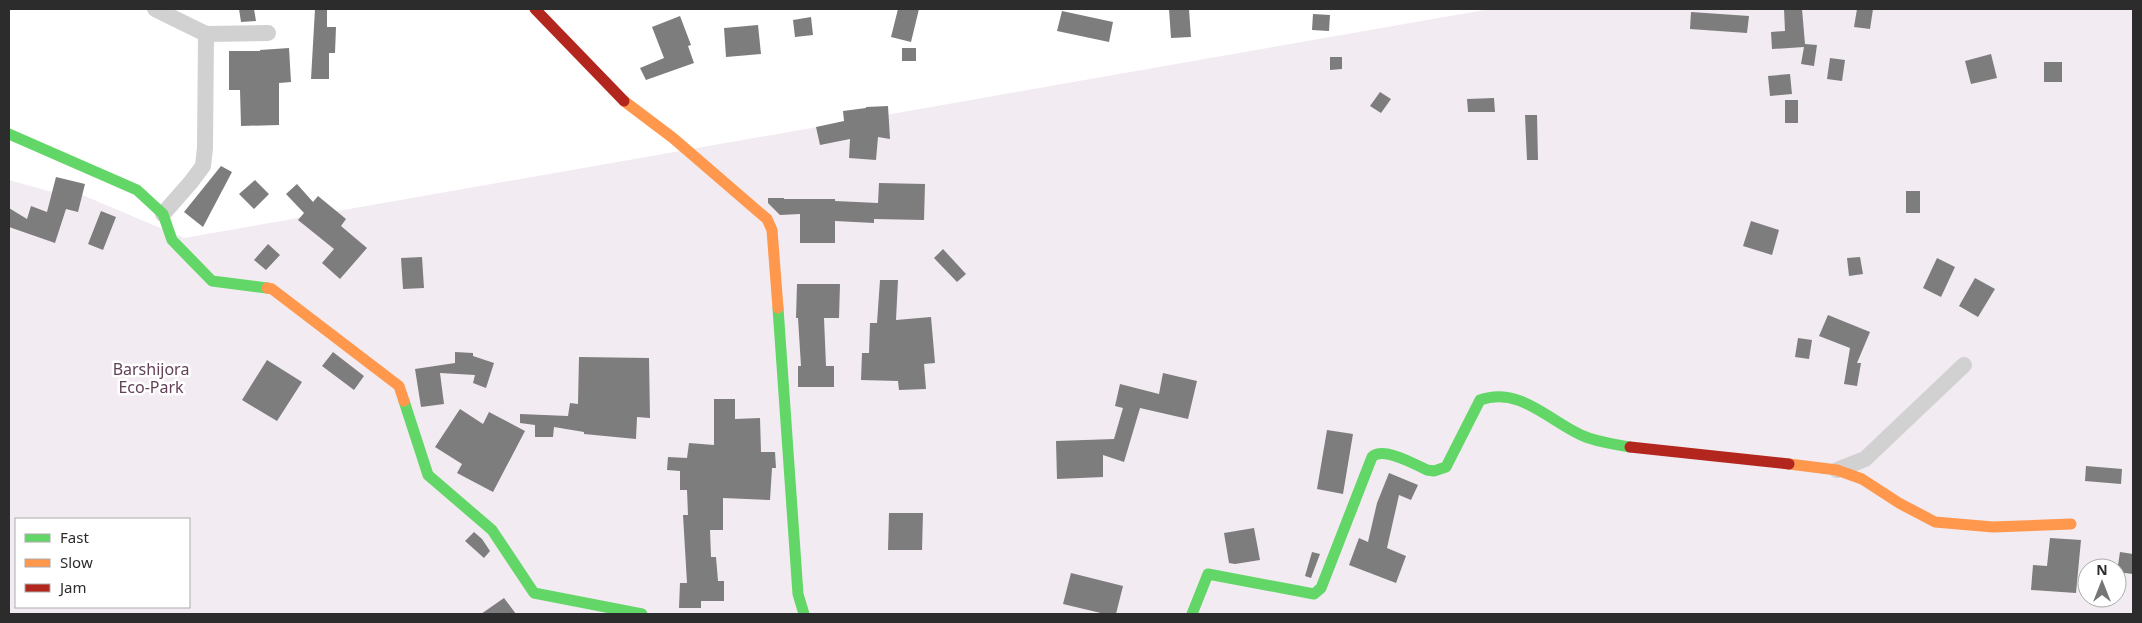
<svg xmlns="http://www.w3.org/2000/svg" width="2142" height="623" font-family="'Noto Sans',sans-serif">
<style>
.green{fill:#f2ebf1;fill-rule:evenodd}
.building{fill:#7d7d7d}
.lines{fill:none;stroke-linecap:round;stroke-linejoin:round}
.street{stroke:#d1d1d1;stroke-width:16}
.fast{stroke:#63d668;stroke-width:11}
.slow{stroke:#ff974d;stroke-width:11}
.jam{stroke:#b3261e;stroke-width:11}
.labels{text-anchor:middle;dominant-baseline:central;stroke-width:5;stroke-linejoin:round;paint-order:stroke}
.park-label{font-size:16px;fill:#624057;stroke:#fff}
</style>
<rect width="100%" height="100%" fill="#fff"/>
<!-- green -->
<path class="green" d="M 1490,9 L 2133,9 L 2133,614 L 9,614 L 9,180 L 63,195 L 80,194 L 184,238 ZM 16,519 L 189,519 L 189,607 L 16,607 ZM 2087,568 L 2117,568 L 2117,598 L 2087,598 Z"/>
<!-- building -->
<path class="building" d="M 239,9 L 254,9 L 256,21 L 241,22 Z
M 315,9 L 327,9 L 327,27 L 336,27 L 335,53 L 329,53 L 329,79 L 311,79 Z
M 898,9 L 919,9 L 911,42 L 891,37 Z
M 1169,9 L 1189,9 L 1191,37 L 1171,38 Z
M 1784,9 L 1802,9 L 1805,44 L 1817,45 L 1814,66 L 1801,64 L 1804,47 L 1772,49 L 1771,32 L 1785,31 Z
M 1857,9 L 1873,9 L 1870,29 L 1854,27 Z
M 1062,11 L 1113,22 L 1109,42 L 1057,31 Z
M 1691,12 L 1749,16 L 1747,33 L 1690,29 Z
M 1313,14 L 1330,15 L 1329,31 L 1312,30 Z
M 680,16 L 691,45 L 688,46 L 694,63 L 646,80 L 640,68 L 664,58 L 652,27 Z
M 811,17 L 813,35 L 795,37 L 793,20 Z
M 758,25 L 761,54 L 726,57 L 724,28 Z
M 289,48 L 291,82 L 279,83 L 279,125 L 241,126 L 240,90 L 229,90 L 229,51 L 260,51 L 260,50 Z
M 902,48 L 916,48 L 916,61 L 902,61 Z
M 1991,54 L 1997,78 L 1971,84 L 1965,61 Z
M 1330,57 L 1342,57 L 1342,69 L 1330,70 Z
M 1830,58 L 1845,60 L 1842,81 L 1827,79 Z
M 2044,62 L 2062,62 L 2062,82 L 2044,82 Z
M 1790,74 L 1792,94 L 1770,96 L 1768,76 Z
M 1380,92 L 1391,99 L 1381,113 L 1370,106 Z
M 1494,98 L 1495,112 L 1468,112 L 1467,99 Z
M 1785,100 L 1798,100 L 1798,123 L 1785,123 Z
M 888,106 L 890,139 L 878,137 L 876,160 L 849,158 L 850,139 L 820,145 L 816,127 L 844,121 L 843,111 L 866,108 L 866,107 Z
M 1525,115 L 1537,115 L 1538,160 L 1527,160 Z
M 221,166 L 232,172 L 203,227 L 184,212 Z
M 56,177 L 85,184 L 78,212 L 66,209 L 55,243 L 9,227 L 9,208 L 27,219 L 31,206 L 47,212 Z
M 255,180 L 269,194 L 254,209 L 239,194 Z
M 879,183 L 925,184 L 924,220 L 874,219 L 874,223 L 835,221 L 835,243 L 800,243 L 800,214 L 780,215 L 768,203 L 768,198 L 784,198 L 784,199 L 835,199 L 835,201 L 878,203 Z
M 297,184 L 313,202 L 318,196 L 346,219 L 341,226 L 367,248 L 340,279 L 322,263 L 334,249 L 298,220 L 304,213 L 286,194 Z
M 1906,191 L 1920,191 L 1920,213 L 1906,213 Z
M 101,211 L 116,217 L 103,250 L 88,244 Z
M 1751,221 L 1779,230 L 1772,255 L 1743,246 Z
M 268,244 L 280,255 L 266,270 L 254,260 Z
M 943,249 L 966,274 L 957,282 L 934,258 Z
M 422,257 L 424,288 L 403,289 L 401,258 Z
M 1860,257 L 1863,274 L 1849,276 L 1847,258 Z
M 1937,258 L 1955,267 L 1941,297 L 1923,288 Z
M 1975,278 L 1995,289 L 1978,317 L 1959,306 Z
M 880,280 L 898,280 L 896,320 L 931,317 L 935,363 L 924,364 L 926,389 L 899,390 L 898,381 L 861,380 L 862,353 L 869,353 L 870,323 L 877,323 Z
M 797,284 L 840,284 L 839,318 L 824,318 L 826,366 L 834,366 L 834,387 L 798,387 L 798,366 L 801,366 L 798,318 L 796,318 Z
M 1828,315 L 1870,332 L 1857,363 L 1861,363 L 1857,386 L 1844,384 L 1850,348 L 1819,336 Z
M 1798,338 L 1812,340 L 1809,359 L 1795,357 Z
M 333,352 L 364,376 L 354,390 L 322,366 Z
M 455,352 L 473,353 L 473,356 L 494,363 L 486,388 L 473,383 L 475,375 L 440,373 L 444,404 L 421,407 L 415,369 L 455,363 Z
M 579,357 L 649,358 L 650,418 L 637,417 L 636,439 L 584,434 L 584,432 L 554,427 L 553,437 L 535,437 L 535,425 L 520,423 L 520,414 L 568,416 L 570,403 L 578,404 Z
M 267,360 L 302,382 L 277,421 L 242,400 Z
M 1163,373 L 1197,381 L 1188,419 L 1140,408 L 1124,462 L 1103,455 L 1103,477 L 1057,479 L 1056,441 L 1114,439 L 1123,408 L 1115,406 L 1120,384 L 1159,394 Z
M 714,399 L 735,399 L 735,419 L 760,418 L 761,452 L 775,452 L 776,468 L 772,468 L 770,500 L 723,498 L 723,530 L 710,530 L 711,557 L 716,557 L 718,581 L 724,581 L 724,601 L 701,601 L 701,608 L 679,608 L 680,583 L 687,583 L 683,515 L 688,515 L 687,490 L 680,490 L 680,471 L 667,470 L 668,457 L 687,458 L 689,443 L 714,445 Z
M 460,409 L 483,424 L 489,412 L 525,431 L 493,492 L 457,473 L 462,464 L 435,447 Z
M 1327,430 L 1353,434 L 1343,494 L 1317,489 Z
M 2086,466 L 2122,469 L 2121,484 L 2085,481 Z
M 1389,473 L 1418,485 L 1411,500 L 1399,495 L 1387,548 L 1406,556 L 1396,583 L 1349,565 L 1359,538 L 1368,542 L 1377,503 Z
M 889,513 L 923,513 L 922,550 L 888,550 Z
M 1254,528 L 1260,560 L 1235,564 L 1229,563 L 1224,533 Z
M 474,532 L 482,539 L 490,551 L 484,558 L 465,541 Z
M 2050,538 L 2081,540 L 2076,593 L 2031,590 L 2033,565 L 2047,566 Z
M 1312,552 L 1320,554 L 1311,578 L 1305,576 Z
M 2120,552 L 2133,554 L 2133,574 L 2117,572 Z
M 1071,573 L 1123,586 L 1116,614 L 1105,614 L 1063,604 Z
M 504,598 L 516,614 L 481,614 Z"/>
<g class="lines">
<!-- street -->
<path class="street" d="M 155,9 L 206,34 L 268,33
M 163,214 L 191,182 L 203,166 L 205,148 L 206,34
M 1837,470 L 1865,459 L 1964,365"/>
<!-- fast -->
<path class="fast" d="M 9,134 L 137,190 L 163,214 L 172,240 L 212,281 L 267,288
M 778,308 L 798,594 L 804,614
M 404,401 L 428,475 L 492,530 L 534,593 L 642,614
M 1192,614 L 1208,574 L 1314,594 L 1321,588 L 1372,457 C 1383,446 1414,464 1427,470 L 1434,471 L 1446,467 L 1480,400 C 1519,386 1548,420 1581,435 C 1596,442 1614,444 1630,447"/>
<!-- slow -->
<path class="slow" d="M 624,101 L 673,138 L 767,219 L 772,230 L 778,308
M 267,288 L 272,289 L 399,386 L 404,401
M 1789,464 L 1837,470 L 1862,479 L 1899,503 L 1935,522 L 1993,527 L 2071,524"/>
<!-- jam -->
<path class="jam" d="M 535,9 L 624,101
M 1630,447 L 1789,464"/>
</g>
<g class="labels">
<!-- park labels -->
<g class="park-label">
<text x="151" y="369">Barshijora<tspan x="151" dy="18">Eco-Park</tspan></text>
</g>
</g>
<!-- border -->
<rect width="2142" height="623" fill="none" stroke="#2c2c2c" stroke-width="20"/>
<!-- legend -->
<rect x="15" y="518" width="175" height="90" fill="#ffffff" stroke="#ababab"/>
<rect x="25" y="534" width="25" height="8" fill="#63d668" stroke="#ababab"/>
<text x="60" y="543" font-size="15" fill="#2c2c2c">Fast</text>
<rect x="25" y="559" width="25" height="8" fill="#ff974d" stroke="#ababab"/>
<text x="60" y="568" font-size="15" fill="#2c2c2c">Slow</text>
<rect x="25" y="584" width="25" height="8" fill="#b3261e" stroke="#ababab"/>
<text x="60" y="593" font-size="15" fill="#2c2c2c">Jam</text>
<!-- north arrow -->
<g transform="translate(2102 583)"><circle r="24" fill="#ffffff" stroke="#ababab"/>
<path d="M0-4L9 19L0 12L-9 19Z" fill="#767676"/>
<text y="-8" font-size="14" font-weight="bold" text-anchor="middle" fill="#2c2c2c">N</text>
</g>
</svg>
